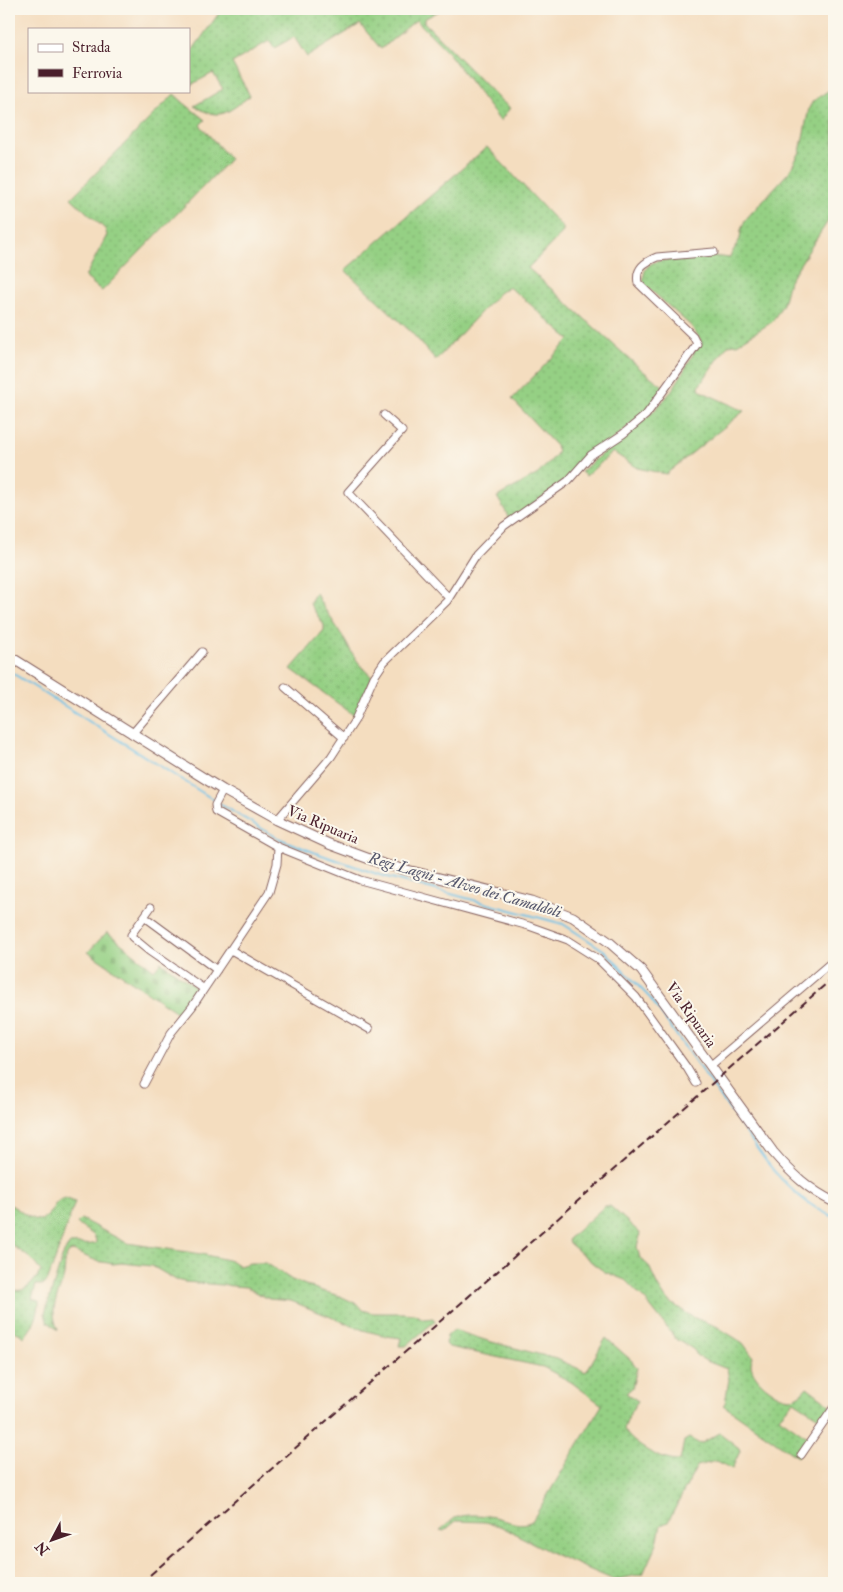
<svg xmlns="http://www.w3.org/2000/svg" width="843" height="1592" font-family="'IM FELL Double Pica',serif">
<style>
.grass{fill:url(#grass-dots);stroke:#707858}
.cemetery{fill:url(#cemetery-stones);stroke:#707858}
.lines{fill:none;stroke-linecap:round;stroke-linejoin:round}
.stream{stroke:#6bc1e7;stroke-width:2}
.minor-casing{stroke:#86625f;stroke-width:9}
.tertiary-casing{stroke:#86625f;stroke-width:11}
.minor{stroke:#fff;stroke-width:7}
.tertiary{stroke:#fff;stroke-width:9}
.rail{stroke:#4a1f2b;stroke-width:2;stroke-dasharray:8 4;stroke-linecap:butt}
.labels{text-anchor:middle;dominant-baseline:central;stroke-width:4;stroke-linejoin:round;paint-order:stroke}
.street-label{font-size:15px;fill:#4a1f2b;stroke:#fbf7ec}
.water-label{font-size:16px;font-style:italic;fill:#56586d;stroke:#fbf7ec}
</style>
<defs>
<pattern id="grass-dots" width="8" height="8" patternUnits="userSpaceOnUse" patternTransform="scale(1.25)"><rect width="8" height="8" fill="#95d084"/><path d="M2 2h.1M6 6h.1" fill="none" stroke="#82b272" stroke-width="1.8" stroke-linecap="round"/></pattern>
<pattern id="cemetery-stones" width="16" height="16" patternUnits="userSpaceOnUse" patternTransform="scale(1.25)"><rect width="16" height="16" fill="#95d084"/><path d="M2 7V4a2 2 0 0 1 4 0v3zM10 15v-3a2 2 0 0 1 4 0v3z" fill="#82b272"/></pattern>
</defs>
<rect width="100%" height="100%" fill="#fbf7ec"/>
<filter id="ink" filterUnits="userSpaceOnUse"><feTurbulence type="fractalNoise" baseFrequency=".02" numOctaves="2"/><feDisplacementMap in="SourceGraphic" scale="10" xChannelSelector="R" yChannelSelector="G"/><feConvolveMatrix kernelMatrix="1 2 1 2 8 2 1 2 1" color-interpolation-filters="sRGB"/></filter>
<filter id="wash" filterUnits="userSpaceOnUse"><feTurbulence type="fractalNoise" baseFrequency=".0096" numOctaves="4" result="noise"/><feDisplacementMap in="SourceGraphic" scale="20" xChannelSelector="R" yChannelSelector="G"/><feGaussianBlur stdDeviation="1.12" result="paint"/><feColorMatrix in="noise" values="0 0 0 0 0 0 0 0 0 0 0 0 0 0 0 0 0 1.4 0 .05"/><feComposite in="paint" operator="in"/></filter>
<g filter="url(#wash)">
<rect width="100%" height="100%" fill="#f4ddbf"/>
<!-- grass -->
<path class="grass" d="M 222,9 L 383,9 L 402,12 L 438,9 L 439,11 L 424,19 L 424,22 L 497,97 L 510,108 L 500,121 L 446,50 L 416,20 L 381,49 L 360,24 L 307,57 L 294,37 L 274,48 L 269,41 L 232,63 L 250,96 C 227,112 222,122 194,106 L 223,89 L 213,73 L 189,86 L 189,55 Z
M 834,87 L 834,214 L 830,218 L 789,281 L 783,304 L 772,322 L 737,344 L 728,345 L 699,386 L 700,390 L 705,393 L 744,411 L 666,474 L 637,468 L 613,452 L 586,476 L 581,472 C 608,446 641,427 665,399 C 678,384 691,357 701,340 L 691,326 L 644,284 C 640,255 669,261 686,260 C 694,260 701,257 709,256 C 715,256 722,257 729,258 L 740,239 L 741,230 L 745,220 L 789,172 L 800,152 L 809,108 L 813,101 Z
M 174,94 L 184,103 L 205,120 L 200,125 L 230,159 L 102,291 L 85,277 L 107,235 L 105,229 L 71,198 Z
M 487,147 L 563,228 L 563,232 L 528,268 L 643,371 L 667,389 L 659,400 L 560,485 L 509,521 L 506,512 L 497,497 L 538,474 L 556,455 L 558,451 L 556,446 L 512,399 L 570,339 C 548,323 531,302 508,287 L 499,293 L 436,360 L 411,332 L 345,270 Z
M 316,592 C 320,605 329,614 336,626 C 348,644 355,663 372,677 L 355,716 L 291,669 L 324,631 L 324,625 L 311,606 L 310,602 Z
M 65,1198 L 75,1202 L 48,1280 L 44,1285 L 36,1285 L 32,1299 L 39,1301 C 39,1315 33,1328 24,1337 L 21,1334 L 9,1329 L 9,1288 C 24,1296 33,1283 41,1271 L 30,1258 L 9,1243 L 9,1204 C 17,1208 25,1216 34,1219 C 52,1225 50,1200 65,1198 Z
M 605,1206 L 610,1206 L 640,1233 L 637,1247 L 640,1258 L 649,1266 L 657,1285 L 666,1299 L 692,1317 L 716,1326 L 743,1343 L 753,1357 C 752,1359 751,1362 751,1364 C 751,1380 784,1405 798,1396 C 801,1394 804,1390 807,1387 L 832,1406 L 823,1420 L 794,1401 L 779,1417 L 810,1439 L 797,1457 L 723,1405 L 725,1403 L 729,1379 L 727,1369 L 706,1361 L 696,1355 L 694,1350 L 688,1346 L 676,1339 L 646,1301 L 625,1280 L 605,1272 L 595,1265 L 569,1243 L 568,1239 Z
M 81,1219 L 127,1243 L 201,1254 L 232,1261 L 239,1266 L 250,1263 L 266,1263 L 292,1280 L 322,1291 L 340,1296 L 359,1305 L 363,1310 L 373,1313 L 404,1313 L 414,1314 L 424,1319 L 433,1318 L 435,1321 L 406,1346 L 399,1346 L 401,1338 L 386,1336 L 363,1330 L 291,1301 L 269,1299 L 246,1287 L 185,1282 L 176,1280 L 152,1266 L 121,1263 L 113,1264 L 97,1261 L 73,1251 L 69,1252 C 64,1258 65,1268 64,1275 C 59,1299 48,1305 58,1330 L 47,1321 L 45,1313 L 64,1252 L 70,1244 C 79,1243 89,1246 96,1243 C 97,1232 83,1231 77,1223 Z
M 454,1330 L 488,1341 L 557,1359 L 586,1372 L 606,1338 L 632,1361 L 637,1368 L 632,1388 L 626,1393 L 638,1401 L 631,1411 L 624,1429 C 631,1444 663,1462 680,1461 L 684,1441 L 689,1438 L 700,1444 L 720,1433 L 739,1448 L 740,1451 L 732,1469 L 717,1461 L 697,1466 L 668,1522 L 661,1525 L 657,1543 L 643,1574 L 614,1580 L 556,1555 L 500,1526 L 485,1522 L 456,1521 L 444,1531 L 440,1530 C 442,1529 453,1519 455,1518 C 466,1513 487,1515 498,1518 C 510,1522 521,1527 532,1521 L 602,1405 L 571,1382 L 543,1367 L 449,1347 L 446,1344 L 447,1336 Z"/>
<!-- cemetery -->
<path class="cemetery" d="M 107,932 L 154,970 L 161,962 L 200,990 L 181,1015 L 88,952 Z"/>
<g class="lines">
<!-- stream -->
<path class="stream" d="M 9,671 L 214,800
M 218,803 L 278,838 L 316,853 L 380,875 L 563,924 L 605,951 L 650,998 L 766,1161 C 784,1184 806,1206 834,1217"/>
</g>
</g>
<g filter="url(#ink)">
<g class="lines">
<!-- minor casing -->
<g class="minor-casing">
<path id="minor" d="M 384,415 L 402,431 L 348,492 L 449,598
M 285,687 L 344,738
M 132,734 L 202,652
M 223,790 L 215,805 L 216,812 L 278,847 L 360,880 L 529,926 L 568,940 L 598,959 L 636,997 L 687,1068 L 696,1083
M 277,820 L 331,757 L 355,720 L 374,677 L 384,662 L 447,601 L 476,555 L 504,526 L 568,481 L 591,455 L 623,434 L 646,415 L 697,344 L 693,336 L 638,283 C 635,268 645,262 657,257 L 714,252
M 151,907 L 131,935 L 132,937 L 149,951 L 204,989
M 149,920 L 217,970
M 231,950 L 369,1029
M 710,1066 L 834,960
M 144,1084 L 171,1033 L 192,1007 L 269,892 L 277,864 L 278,847
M 801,1455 L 834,1407"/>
</g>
<!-- tertiary casing -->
<g class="tertiary-casing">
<path id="tertiary" d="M 9,656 L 223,790 L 277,820 L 329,844 L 383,864 L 532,901 L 573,917 L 609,942 L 641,970 L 773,1152 C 791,1173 809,1190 834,1202"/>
</g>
<!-- minor -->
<use href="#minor" class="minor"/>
<!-- tertiary -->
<use href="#tertiary" class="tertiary"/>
<!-- rail -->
<path class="rail" d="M 141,1583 L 834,977"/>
</g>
</g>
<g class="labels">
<!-- street labels -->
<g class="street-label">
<text transform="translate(323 825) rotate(23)">Via Ripuaria</text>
<text transform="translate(691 1015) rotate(55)">Via Ripuaria</text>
</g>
<!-- water labels -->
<g class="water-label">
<text transform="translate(465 885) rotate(16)">Regi Lagni - Alveo dei Camaldoli</text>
</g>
</g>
<!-- margin -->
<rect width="843" height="1592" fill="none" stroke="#fbf7ec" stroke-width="30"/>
<!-- legend -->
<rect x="28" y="28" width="162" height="65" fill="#fbf7ec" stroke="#b4a19f"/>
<rect x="38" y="44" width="25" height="8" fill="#ffffff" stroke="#b4a19f"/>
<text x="72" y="52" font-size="15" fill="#4a1f2b">Strada</text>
<rect x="38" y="69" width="25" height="8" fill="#4a1f2b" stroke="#b4a19f"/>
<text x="72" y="78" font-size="15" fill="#4a1f2b">Ferrovia</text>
<!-- north arrow -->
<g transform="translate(52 1540) rotate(229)" stroke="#fbf7ec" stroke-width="4" paint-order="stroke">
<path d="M0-4L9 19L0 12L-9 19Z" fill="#4a1f2b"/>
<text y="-8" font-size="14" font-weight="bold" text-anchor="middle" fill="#4a1f2b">N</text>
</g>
</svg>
